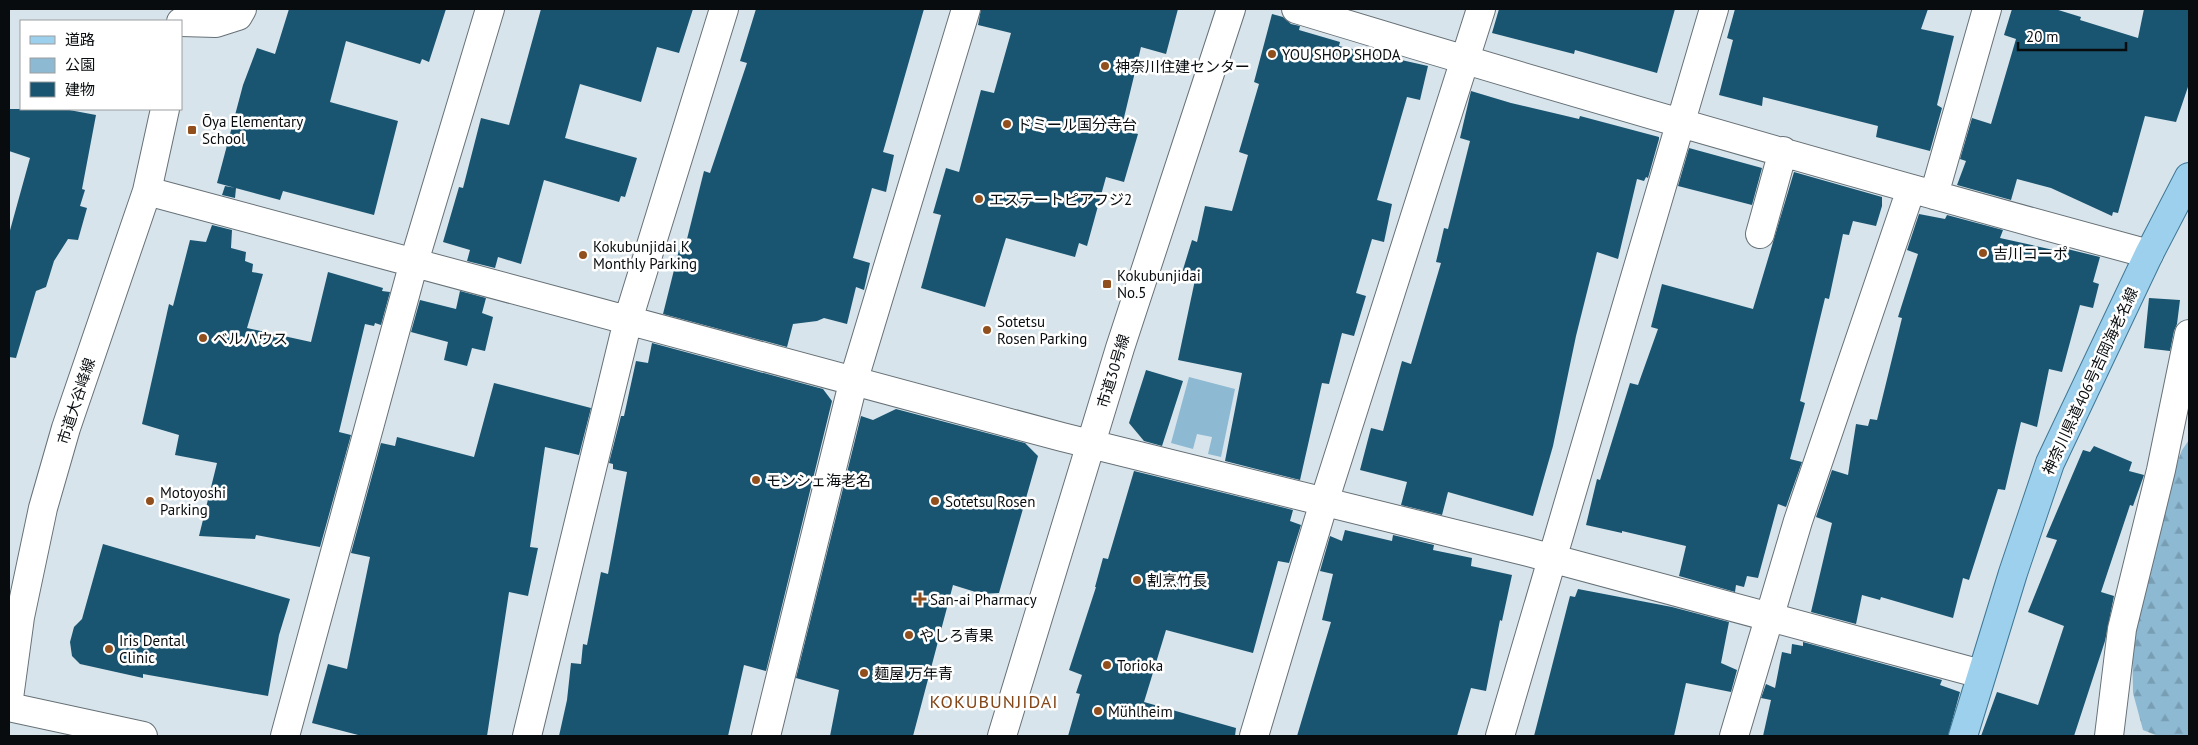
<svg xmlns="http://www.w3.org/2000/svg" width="2198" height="745" font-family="'PT Sans','Noto Sans JP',sans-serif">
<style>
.green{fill:#8db9d3}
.forest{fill:url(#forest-firs)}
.building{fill:#195571}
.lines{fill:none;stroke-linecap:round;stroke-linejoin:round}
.minor-casing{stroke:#667177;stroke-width:30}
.major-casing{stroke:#3e7796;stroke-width:30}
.minor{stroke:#fff;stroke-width:28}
.major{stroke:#9dd0ec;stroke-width:28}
.poi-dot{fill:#914f1e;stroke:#fff;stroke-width:2}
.labels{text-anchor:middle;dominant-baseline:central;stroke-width:5;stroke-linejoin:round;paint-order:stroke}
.poi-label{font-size:15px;fill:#080c0e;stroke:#fff;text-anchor:start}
.street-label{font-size:15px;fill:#080c0e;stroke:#fff}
.quarter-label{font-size:18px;letter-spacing:1px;fill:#824619;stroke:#fff}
</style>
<defs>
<pattern id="forest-firs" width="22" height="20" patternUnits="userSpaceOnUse" patternTransform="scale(1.25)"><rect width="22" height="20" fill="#8db9d3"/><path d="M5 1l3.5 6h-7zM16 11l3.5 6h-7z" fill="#789eb4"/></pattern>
</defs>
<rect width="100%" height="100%" fill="#d8e4eb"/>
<!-- green -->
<path class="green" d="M 1189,377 L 1235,389 L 1221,457 L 1208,454 L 1212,437 L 1197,434 L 1193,449 L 1171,443 Z"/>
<!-- forest -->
<path class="forest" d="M 2189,440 L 2189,736 L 2158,736 L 2143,730 L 2133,693 L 2132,634 L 2151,530 L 2182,450 Z"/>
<!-- building -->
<path class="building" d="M 289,9 L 446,9 L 429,62 L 422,59 L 420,64 L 346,41 L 330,102 L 398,121 L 374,215 L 283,191 L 280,200 L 217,183 L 243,85 L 257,48 L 275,54 Z
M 541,9 L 693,9 L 679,53 L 657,47 L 641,102 L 580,84 L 565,138 L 637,158 L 625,197 L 621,196 L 619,202 L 544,180 L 521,264 L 498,257 L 495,268 L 467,261 L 470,250 L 443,242 L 459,187 L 463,188 L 481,118 L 509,125 Z
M 756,9 L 924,9 L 883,152 L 894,155 L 886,192 L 872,188 L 853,258 L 870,263 L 864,290 L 856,287 L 847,324 L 824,318 L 817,321 L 793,324 L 787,347 L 663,314 L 679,250 L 684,251 L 704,171 L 710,173 L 747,63 L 740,61 Z
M 981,9 L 1178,9 L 1166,54 L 1141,47 L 1121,130 L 1138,134 L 1124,182 L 1106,177 L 1087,246 L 1079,243 L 1075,257 L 1006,238 L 985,307 L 921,288 L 941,215 L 933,213 L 946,168 L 959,172 L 981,90 L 994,93 L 1011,33 L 978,25 Z
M 1499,9 L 1675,9 L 1657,73 L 1575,50 L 1574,54 L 1492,33 Z
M 1735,9 L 1928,9 L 1921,29 L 1954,36 L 1937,105 L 1942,108 L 1930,151 L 1876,137 L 1878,126 L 1763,97 L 1762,106 L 1719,95 L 1733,40 L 1727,38 Z
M 2012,9 L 2055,9 L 2081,17 L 2080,20 L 2138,38 L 2144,9 L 2189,9 L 2189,84 L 2176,122 L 2145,116 L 2118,213 L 2113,212 L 2112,216 L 2051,188 L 2017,179 L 2011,200 L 1957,185 L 1966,161 L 1960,159 L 1972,118 L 1991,124 L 2016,39 L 2004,35 Z
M 1272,14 L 1283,17 L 1291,24 L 1300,26 L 1299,30 L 1340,42 L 1339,46 L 1428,66 L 1420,100 L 1407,97 L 1377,200 L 1392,204 L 1384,242 L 1372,239 L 1356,293 L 1366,296 L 1354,336 L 1342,333 L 1329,384 L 1322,383 L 1300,480 L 1225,461 L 1242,373 L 1178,360 L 1195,280 L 1181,276 L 1192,240 L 1197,242 L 1205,206 L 1232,211 L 1248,155 L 1239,152 L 1259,84 L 1254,82 Z
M 1471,91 L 1511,103 L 1579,119 L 1580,116 L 1659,137 L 1659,139 L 1648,178 L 1646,177 L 1644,181 L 1637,179 L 1618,259 L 1597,252 L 1576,336 L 1553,446 L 1533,516 L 1448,492 L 1442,515 L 1401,505 L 1407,482 L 1360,470 L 1371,428 L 1383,431 L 1402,361 L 1411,364 L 1441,263 L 1436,262 L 1444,228 L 1448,229 L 1470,141 L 1460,138 Z
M 9,109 L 64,109 L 96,115 L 82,189 L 85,190 L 80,206 L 87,208 L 78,240 L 68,239 L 54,261 L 46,287 L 36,291 L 16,358 L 9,357 L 9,234 L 30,158 L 9,151 Z
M 1689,148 L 1762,168 L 1752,205 L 1678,186 Z
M 1794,172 L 1882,197 L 1882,206 L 1876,226 L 1853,221 L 1849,235 L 1843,234 L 1829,299 L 1825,298 L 1800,401 L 1805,403 L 1790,459 L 1802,462 L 1786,507 L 1778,504 L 1758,578 L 1747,576 L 1744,587 L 1736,585 L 1735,592 L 1679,576 L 1686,546 L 1622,531 L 1622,533 L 1586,525 L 1597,479 L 1600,480 L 1630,383 L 1638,385 L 1658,329 L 1651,327 L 1662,284 L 1753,309 Z
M 225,186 L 236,188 L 235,198 L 222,195 Z
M 1919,214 L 1945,219 L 1947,215 L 2003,230 L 2000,238 L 2058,251 L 2059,247 L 2100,257 L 2093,282 L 2099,284 L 2093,308 L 2080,305 L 2062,372 L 2049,369 L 2037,427 L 2021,422 L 2005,490 L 1998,489 L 1969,580 L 1963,578 L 1953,618 L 1881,597 L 1880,600 L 1862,595 L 1856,624 L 1811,612 L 1832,523 L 1816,517 L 1832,470 L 1848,475 L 1856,424 L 1868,426 L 1870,419 L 1877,420 L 1902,318 L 1898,317 L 1918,254 L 1907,250 Z
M 212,225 L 232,230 L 231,248 L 246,252 L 245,261 L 253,264 L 252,272 L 263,274 L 247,328 L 311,342 L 328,272 L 383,288 L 382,291 L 390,292 L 381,325 L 375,323 L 374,326 L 365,324 L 339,432 L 351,435 L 320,547 L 256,535 L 255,539 L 199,536 L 217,463 L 175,455 L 179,435 L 142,424 L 169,304 L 173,306 L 190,240 L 206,242 Z
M 460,291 L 486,298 L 482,313 L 493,317 L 485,351 L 472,348 L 467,366 L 444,360 L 448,342 L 411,332 L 420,300 L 456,309 Z
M 2149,298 L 2180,300 L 2177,324 L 2174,331 L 2170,351 L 2144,348 Z
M 652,343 L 823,389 L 832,401 L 766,671 L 744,665 L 728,736 L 559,736 L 567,700 L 571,663 L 581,664 L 583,644 L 587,645 L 601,572 L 608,574 L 627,472 L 613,469 L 613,464 L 609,463 L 621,416 L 624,416 L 636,361 L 648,363 Z
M 1146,370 L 1183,381 L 1162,446 L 1144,441 L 1129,423 Z
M 494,383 L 591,408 L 579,455 L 545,447 L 530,547 L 538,548 L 528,596 L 509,592 L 487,736 L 362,736 L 312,723 L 328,664 L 347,669 L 370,557 L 351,553 L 381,443 L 395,446 L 397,437 L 474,457 Z
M 896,409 L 1025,443 L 1038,456 L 999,593 L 982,594 L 953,585 L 913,736 L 830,736 L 839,690 L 796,678 L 861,416 L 873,420 Z
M 2094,446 L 2132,462 L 2129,471 L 2144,475 L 2133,506 L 2130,505 L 2101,592 L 2114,596 L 2105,641 L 2074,736 L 1981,736 L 1997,692 L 2038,705 L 2064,626 L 2028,612 L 2057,540 L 2046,537 L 2083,450 L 2090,452 Z
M 1134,471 L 1293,510 L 1290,521 L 1301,525 L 1289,563 L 1278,561 L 1253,653 L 1166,630 L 1144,702 L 1236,728 L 1235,736 L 1068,736 L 1080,694 L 1076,693 L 1082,675 L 1069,670 L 1096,587 L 1095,587 L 1103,558 L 1108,559 Z
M 1345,530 L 1392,541 L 1393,535 L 1434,545 L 1433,550 L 1472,558 L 1471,566 L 1512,575 L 1502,621 L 1500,620 L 1486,691 L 1471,688 L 1457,736 L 1297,736 L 1331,622 L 1322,620 L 1333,574 L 1320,571 L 1330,536 L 1342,541 Z
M 103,544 L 290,599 L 279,635 L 268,696 L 143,674 L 143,678 L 80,664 L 72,656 L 70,642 L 74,627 L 82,619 Z
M 1578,589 L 1672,607 L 1729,622 L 1721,663 L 1737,670 L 1731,692 L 1686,683 L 1674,736 L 1534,736 L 1570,596 L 1575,597 Z
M 1803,642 L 1942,680 L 1940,685 L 1960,692 L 1948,736 L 1763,736 L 1771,700 L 1761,698 L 1766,684 L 1775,688 L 1782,652 L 1791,654 L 1792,644 L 1803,646 Z"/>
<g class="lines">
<!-- minor casing -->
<g class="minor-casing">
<path id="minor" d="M 1296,9 C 1579,95 1864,177 2149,254
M 181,22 L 216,23 L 238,16 L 242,9
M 147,191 L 1062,437 L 1528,552 L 1981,674
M 1934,195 L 1987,9
M 1760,234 L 1783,151
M 9,698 L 20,617 L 43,508 L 66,428 L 147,191 L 165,109
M 9,707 L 143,736
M 285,736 L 414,262 L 490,9
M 527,736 L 628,320 L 724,9
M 766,736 L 854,379 L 966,9
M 1002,736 L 1120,348 L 1231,9
M 1254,736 L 1324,502 L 1481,9
M 1500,736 L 1714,9
M 1734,736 L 1798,521 L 1911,189
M 2109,736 L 2122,629 L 2161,470 L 2189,334"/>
</g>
<!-- major casing -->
<g class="major-casing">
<path id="major" d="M 1963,736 L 2013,573 L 2050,463 L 2149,254 L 2189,177"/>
</g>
<!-- minor -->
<use href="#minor" class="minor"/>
<!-- major -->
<use href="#major" class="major"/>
</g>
<!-- markers -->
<g class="poi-dot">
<circle cx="1272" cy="54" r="5"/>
<circle cx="1105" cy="66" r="5"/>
<circle cx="1007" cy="124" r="5"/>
<rect x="187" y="125" width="10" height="10" rx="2.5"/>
<circle cx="979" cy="199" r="5"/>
<circle cx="1983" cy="253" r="5"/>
<circle cx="583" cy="255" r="5"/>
<rect x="1102" y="279" width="10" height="10" rx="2.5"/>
<circle cx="987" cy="330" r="5"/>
<circle cx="203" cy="338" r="5"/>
<circle cx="756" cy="480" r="5"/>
<circle cx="150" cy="501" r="5"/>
<circle cx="935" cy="501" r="5"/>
<circle cx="1137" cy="580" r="5"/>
<path d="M917.5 591.5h5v5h5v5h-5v5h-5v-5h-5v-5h5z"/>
<circle cx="909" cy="635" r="5"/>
<circle cx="109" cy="649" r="5"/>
<circle cx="1107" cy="665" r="5"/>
<circle cx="864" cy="673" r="5"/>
<circle cx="1098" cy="711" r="5"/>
</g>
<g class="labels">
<!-- poi labels -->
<g class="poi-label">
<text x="1282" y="54">YOU SHOP SHODA</text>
<text x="1115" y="66">神奈川住建センター</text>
<text x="202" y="121">Ōya Elementary<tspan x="202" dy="17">School</tspan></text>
<text x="1017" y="124">ドミール国分寺台</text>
<text x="989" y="199">エステートピアフジ2</text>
<text x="593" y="246">Kokubunjidai K<tspan x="593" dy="17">Monthly Parking</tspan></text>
<text x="1993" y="253">吉川コーポ</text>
<text x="1117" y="275">Kokubunjidai<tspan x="1117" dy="17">No.5</tspan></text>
<text x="997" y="321">Sotetsu<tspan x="997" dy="17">Rosen Parking</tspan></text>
<text x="213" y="338">ベルハウス</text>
<text x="766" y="480">モンシェ海老名</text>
<text x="160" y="492">Motoyoshi<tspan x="160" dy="17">Parking</tspan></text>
<text x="945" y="501">Sotetsu Rosen</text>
<text x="1147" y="580">割烹竹長</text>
<text x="930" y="599">San-ai Pharmacy</text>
<text x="919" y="635">やしろ青果</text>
<text x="119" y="640">Iris Dental<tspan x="119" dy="17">Clinic</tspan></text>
<text x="1117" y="665">Torioka</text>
<text x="874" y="673">麺屋 万年青</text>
<text x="1108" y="711">Mühlheim</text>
</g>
<!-- street labels -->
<g class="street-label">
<text transform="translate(1113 371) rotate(-73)">市道30号線</text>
<text transform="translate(2090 381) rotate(-65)">神奈川県道406号吉岡海老名線</text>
<text transform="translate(76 401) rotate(-72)">市道大谷峰線</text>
</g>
<!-- quarter labels -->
<g class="quarter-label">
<text x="994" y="701">KOKUBUNJIDAI</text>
</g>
</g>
<!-- border -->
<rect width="2198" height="745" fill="none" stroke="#080c0e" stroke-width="20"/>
<!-- legend -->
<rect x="20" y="20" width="162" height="90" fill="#ffffff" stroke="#9c9e9f"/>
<rect x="30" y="36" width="25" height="8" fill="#9dd0ec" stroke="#9c9e9f"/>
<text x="65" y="45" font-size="15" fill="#080c0e">道路</text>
<rect x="30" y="58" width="25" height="15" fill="#8db9d3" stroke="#9c9e9f"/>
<text x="65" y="70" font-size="15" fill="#080c0e">公園</text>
<rect x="30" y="82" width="25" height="15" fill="#195571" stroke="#9c9e9f"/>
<text x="65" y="95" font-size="15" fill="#080c0e">建物</text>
<!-- scale -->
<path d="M2018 42v8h108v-8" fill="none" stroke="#080c0e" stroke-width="2.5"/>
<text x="2026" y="42" font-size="15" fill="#080c0e" stroke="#ffffff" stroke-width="4" paint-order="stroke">20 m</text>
</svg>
